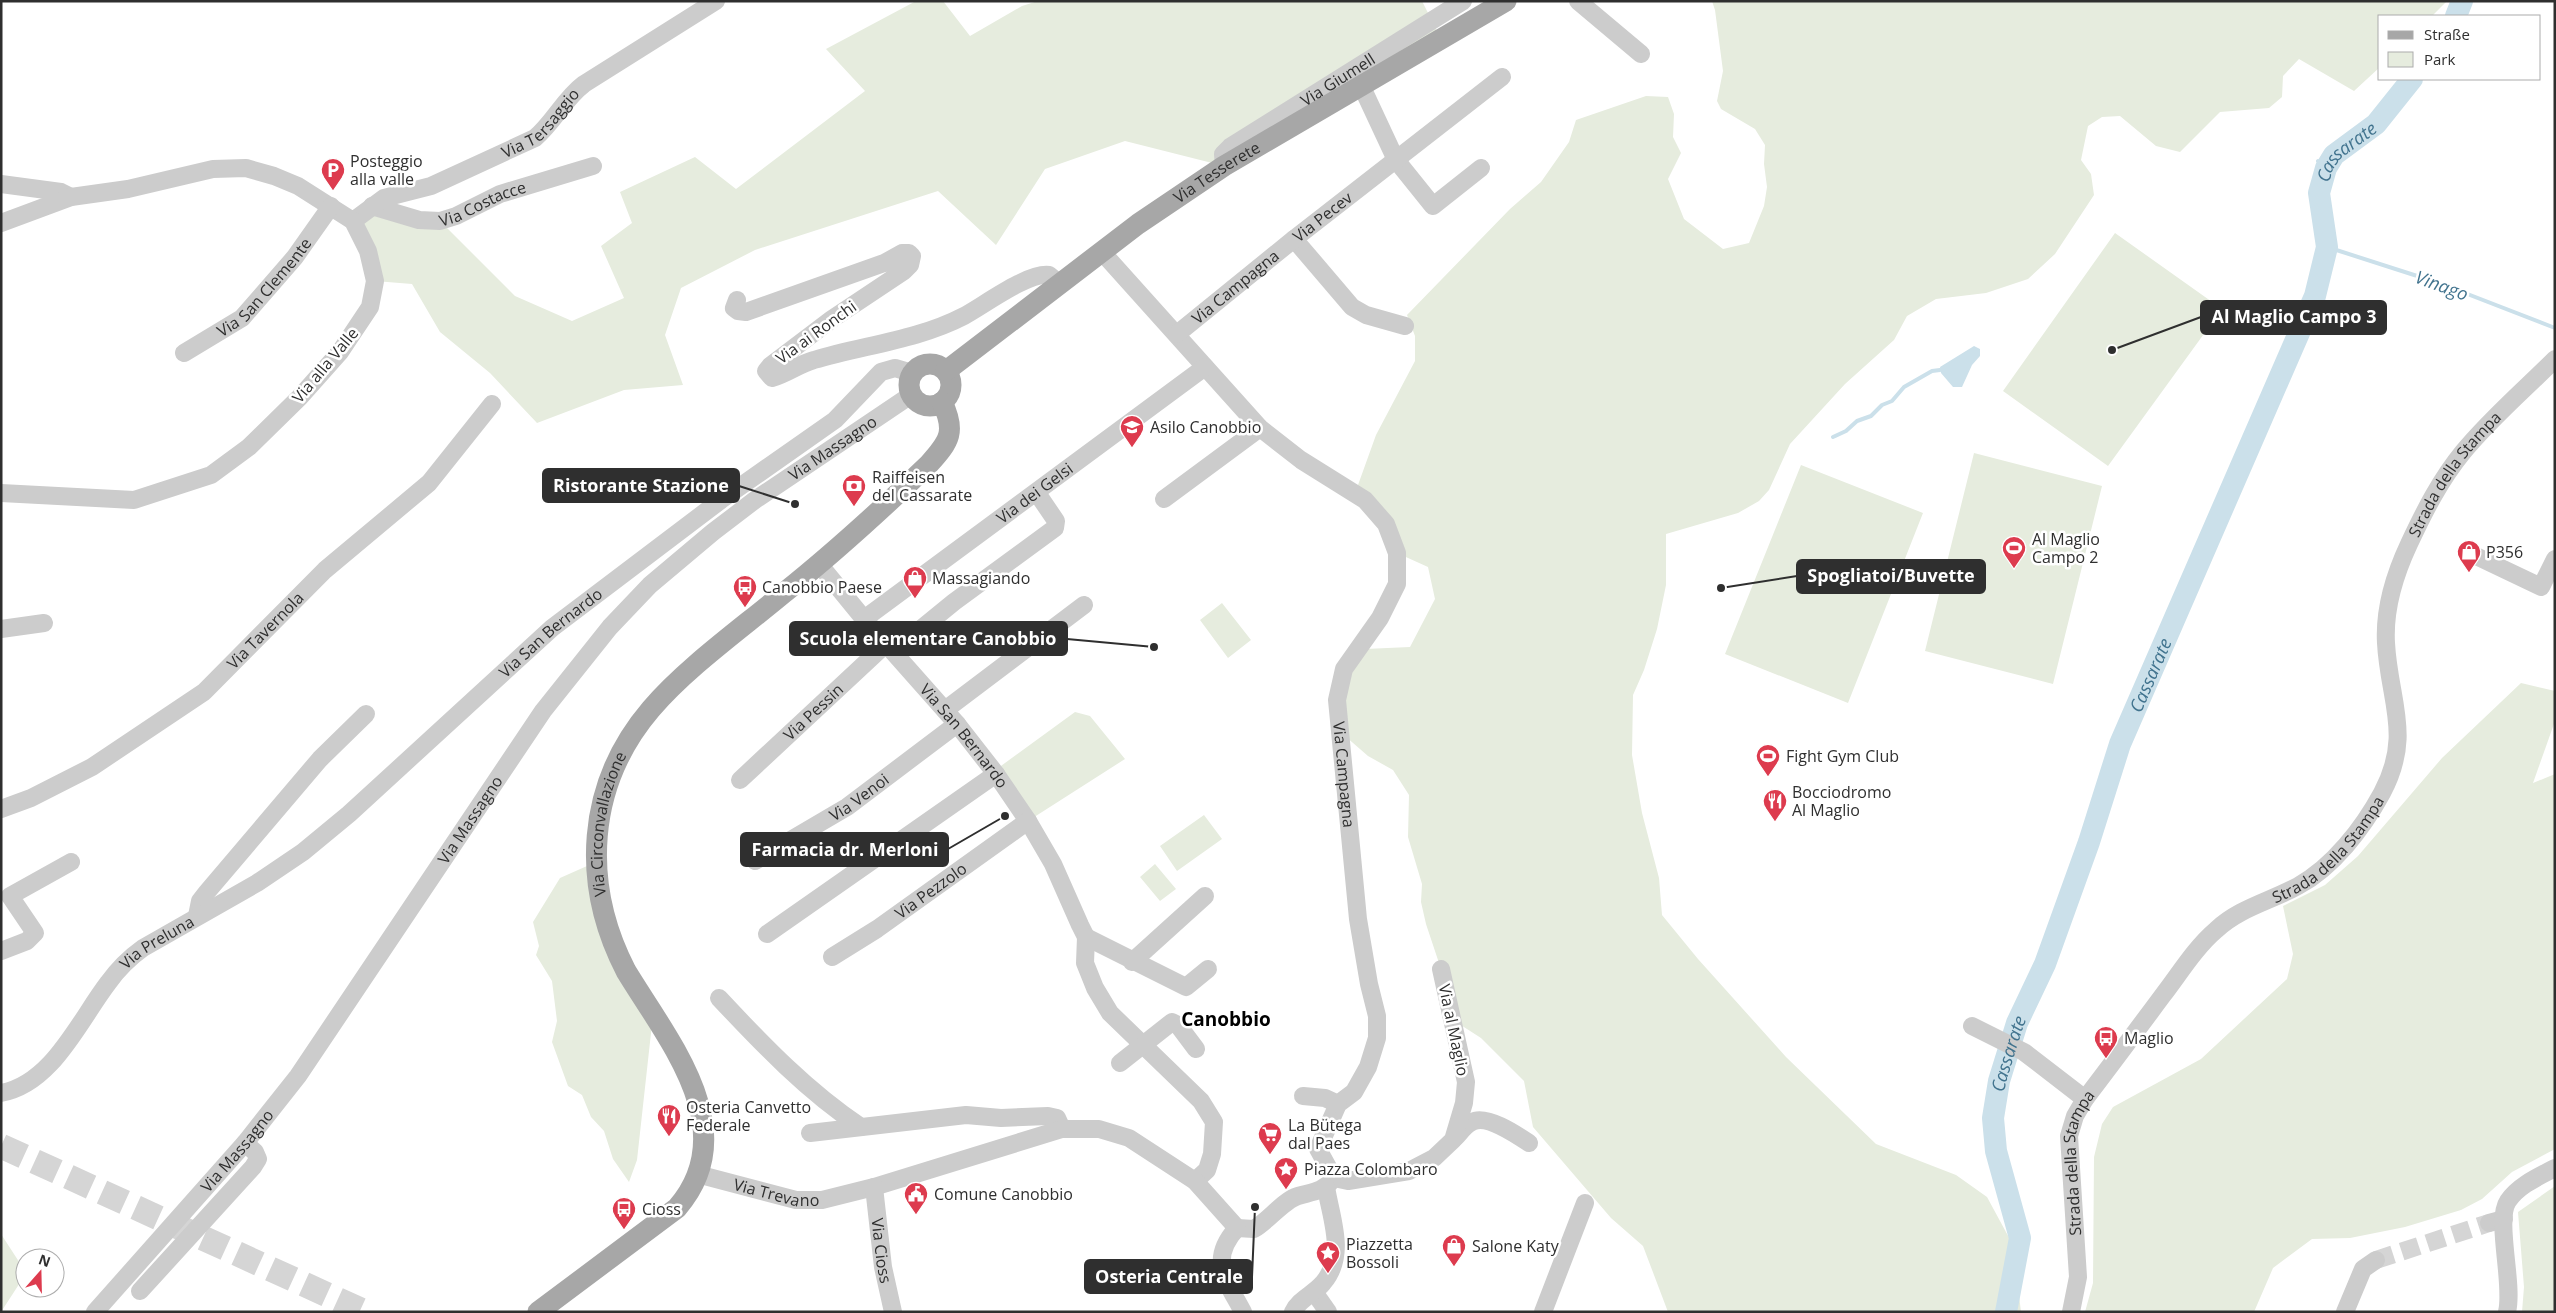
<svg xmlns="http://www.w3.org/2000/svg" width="2556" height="1313" font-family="'Open Sans',sans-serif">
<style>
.green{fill:#e6ecde}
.water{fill:#cbe0ea}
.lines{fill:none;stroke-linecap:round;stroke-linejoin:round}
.stream{stroke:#cbe0ea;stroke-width:4}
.river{stroke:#cbe0ea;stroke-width:22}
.minor-tunnel{stroke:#d5d5d5;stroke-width:18;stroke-dasharray:18 9;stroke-linecap:butt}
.highway-tunnel{stroke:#d5d5d5;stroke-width:25;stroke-dasharray:25 12;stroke-linecap:butt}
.minor{stroke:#ccc;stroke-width:18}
.major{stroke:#a7a7a7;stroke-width:21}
.labels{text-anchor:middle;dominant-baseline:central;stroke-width:5;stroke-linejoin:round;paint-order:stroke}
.street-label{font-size:16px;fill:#2f2f2f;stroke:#fff}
.poi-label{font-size:16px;fill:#2f2f2f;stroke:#fff;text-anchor:start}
.water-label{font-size:18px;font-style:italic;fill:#41738e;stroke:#fff}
.quarter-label{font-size:19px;font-weight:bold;fill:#000;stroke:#fff}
.leader{fill:none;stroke:#2f2f2f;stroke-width:2}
.callout-dot{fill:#2f2f2f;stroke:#fff;stroke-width:2}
.callout{fill:#2f2f2f;stroke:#2f2f2f;stroke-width:2}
.callout-label{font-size:18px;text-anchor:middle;font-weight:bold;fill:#fff}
</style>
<rect width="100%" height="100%" fill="#fff"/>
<!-- green -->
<path class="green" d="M 916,1 L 943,1 L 970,36 L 1022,6 L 1038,1 L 1422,1 L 1441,39 L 1224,166 L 1125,141 L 1045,169 L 996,245 L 938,191 L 755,250 L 681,288 L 665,335 L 683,385 L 624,390 L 537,423 L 490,373 L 440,332 L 412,284 L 375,281 L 353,221 L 372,206 L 440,221 L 515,296 L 572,321 L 624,298 L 601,246 L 632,223 L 620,192 L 695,157 L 736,189 L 865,91 L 826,49 Z
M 1712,1 L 2447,1 L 2432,16 L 2380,16 L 2380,67 L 2354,91 L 2299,59 L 2283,76 L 2282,97 L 2269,108 L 2220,112 L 2180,152 L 2156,146 L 2120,116 L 2102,117 L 2088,126 L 2081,160 L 2091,174 L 2094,195 L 2055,254 L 2028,279 L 1986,293 L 1936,299 L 1907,316 L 1894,340 L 1845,384 L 1790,444 L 1769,490 L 1759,501 L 1738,513 L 1666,534 L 1666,585 L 1657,629 L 1644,670 L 1633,695 L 1632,755 L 1642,813 L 1659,878 L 1662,915 L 1698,959 L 1786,1057 L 1876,1144 L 1956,1175 L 1987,1197 L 2013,1245 L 2021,1312 L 1668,1312 L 1643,1246 L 1611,1218 L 1533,1127 L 1524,1081 L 1481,1038 L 1453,1020 L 1441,969 L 1426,924 L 1421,902 L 1422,884 L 1408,837 L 1409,795 L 1393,770 L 1368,756 L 1345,736 L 1346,681 L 1365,649 L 1410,647 L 1435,599 L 1428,567 L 1397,553 L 1365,500 L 1358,485 L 1376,435 L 1415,361 L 1415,336 L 1407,315 L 1510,209 L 1541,182 L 1569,142 L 1576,120 L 1646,96 L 1668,97 L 1674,114 L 1673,137 L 1681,153 L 1668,179 L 1684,219 L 1723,249 L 1749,243 L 1764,206 L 1767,187 L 1764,164 L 1765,145 L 1755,129 L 1721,109 L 1717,101 L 1723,71 L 1715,10 Z
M 2115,233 L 2222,309 L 2108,466 L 2003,391 Z
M 1974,453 L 2102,486 L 2053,684 L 1925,651 Z
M 1801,465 L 1923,513 L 1848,703 L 1725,654 Z
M 1222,603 L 1251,640 L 1228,658 L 1200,620 Z
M 2521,683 L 2555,691 L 2555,721 L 2533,783 L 2555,774 L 2555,1149 L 2512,1172 L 2482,1199 L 2461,1210 L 2405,1227 L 2350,1238 L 2312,1239 L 2273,1268 L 2254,1312 L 2085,1312 L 2093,1283 L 2094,1157 L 2102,1124 L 2113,1107 L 2201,1059 L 2287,979 L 2293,954 L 2283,906 L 2325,885 L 2358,856 L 2442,758 Z
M 1075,712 L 1090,716 L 1125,759 L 1028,821 L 994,771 Z
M 1204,815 L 1222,839 L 1177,871 L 1160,846 Z
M 596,862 L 598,891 L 653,1015 L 637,1160 L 629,1182 L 613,1159 L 604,1131 L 591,1117 L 582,1095 L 568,1086 L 552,1042 L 557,1021 L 552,981 L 536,955 L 539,946 L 533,922 L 560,878 Z
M 1155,864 L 1176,889 L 1160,901 L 1140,877 Z
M 2555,1186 L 2555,1312 L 2522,1312 L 2524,1287 L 2518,1212 Z
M 1,1234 L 25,1271 L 25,1275 L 1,1312 Z"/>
<!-- water -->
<path class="water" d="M 1974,346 L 1980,349 L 1980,356 L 1972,365 L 1962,387 L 1953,387 L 1941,373 L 1940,367 Z"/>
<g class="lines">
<!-- stream -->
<path class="stream" d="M 2318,161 L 2326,168
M 2327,247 L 2439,283 L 2555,328
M 1833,437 L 1846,431 L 1857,421 L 1871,416 L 1882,405 L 1892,401 L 1904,387 L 1932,371 L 1940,370"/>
<!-- river -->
<g class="river">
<path d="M 2456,16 L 2462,1"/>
<path id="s1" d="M 2006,1312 L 2020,1238 L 1996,1151 L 1993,1118 L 1999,1081 L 2017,1023 L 2045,964 L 2089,842 L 2120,744 L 2315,296 L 2327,247 L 2319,193 L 2326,168 L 2334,155 L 2376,124 L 2412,79"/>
</g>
<!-- minor-tunnel -->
<path class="minor-tunnel" d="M 2376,1260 L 2489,1223"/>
<!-- highway-tunnel -->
<path class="highway-tunnel" d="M 1,1146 L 365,1312"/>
<!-- minor -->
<g class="minor">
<path d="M 1578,1 L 1641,54"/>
<path d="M 1361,85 L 1396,160 L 1433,206 L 1481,168"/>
<path id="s2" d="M 1224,166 L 1223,154 L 1230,147 L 1463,1"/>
<path d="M 1,184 L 61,192 L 71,197"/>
<path id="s3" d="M 372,206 L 419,220 L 440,221 L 456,216 L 500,194 L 593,166"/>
<path id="s4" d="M 353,221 L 384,198 L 431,186 L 535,138 C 554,122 564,99 584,84 L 716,1"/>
<path d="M 1,223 L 71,197 L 128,189 L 213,169 L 246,168 L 274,176 L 298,186 L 353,221 L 368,251 L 375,281 L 370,307 L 340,352 L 300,397 L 249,447 L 211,475 L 134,500 L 1,493"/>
<path id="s5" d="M 1102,252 L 1260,428 L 1301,460 L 1365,500 L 1386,524 L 1397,553 L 1397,584 L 1380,618 L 1344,669 L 1337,700 L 1358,919 L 1369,984 L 1377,1016 L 1377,1038 L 1368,1067 L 1354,1092 L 1338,1104 L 1318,1149 L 1334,1178"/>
<path d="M 737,300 L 734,308 L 738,311 L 746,312 L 884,263 L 902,253 L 909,253 L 912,256 L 910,265 L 904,271 L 832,319 L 770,366 L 766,371 L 772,378 C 787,374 799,364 814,360 C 864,345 918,340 964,316 C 983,306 1028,272 1049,275 L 1060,284"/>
<path id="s6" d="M 1405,326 L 1366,315 L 1352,307 L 1294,239 L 1502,77"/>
<path id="s7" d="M 1177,334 L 1294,239"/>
<path id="s8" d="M 184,353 L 242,318 L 295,257 L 331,206"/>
<path d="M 1164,499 L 1260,428"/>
<path d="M 2476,556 L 2541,587 L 2555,559"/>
<path id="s9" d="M 819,564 L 864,619 L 957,724 L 996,774 L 1028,821 L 1053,864 L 1080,925 L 1086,937 L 1085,963 L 1095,988 L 1110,1013 L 1201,1101 L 1214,1122 L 1212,1154 L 1207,1170 L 1195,1181"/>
<path id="s10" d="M 864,619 L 1205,367"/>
<path d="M 1,629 L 44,623"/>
<path d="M 894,651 L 954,602 L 1055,528 L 1056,521 L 1037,493"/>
<path d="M 945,710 L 1084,605"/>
<path id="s11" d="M 740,780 L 887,643"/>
<path id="s12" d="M 1,809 L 31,798 L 92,767 L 204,692 L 325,570 L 429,483 L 492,404"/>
<path id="s13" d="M 755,861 L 847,807 L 957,724"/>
<path d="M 197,916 L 200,901 L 207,892 L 320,759 L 366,714"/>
<path d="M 767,934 L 996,774"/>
<path d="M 1086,937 L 1186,987 L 1208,969"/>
<path d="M 1,951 L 27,941 L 35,933 L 10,896 L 71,862"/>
<path id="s14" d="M 832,957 L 877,929 L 1028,821"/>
<path d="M 1132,962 L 1205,896"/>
<path d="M 719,998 C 762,1044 808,1092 861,1127"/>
<path d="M 1972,1026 L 2024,1052 L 2085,1099"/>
<path d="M 1120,1063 L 1172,1022 L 1178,1025 L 1196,1049"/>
<path id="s15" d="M 1,1093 C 52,1084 79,1021 108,983 C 118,969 129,958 143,948 L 257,883 L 303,852 L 349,814 L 552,628 L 721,500 L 835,420 L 881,372 L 895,368 L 912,373"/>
<path d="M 1303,1096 L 1325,1098 L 1338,1104"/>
<path d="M 810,1133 L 966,1115 L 1001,1118 L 1048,1116 L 1057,1118 L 1062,1129"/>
<path d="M 1455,1138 C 1460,1133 1465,1125 1472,1122 C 1486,1114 1517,1135 1529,1143"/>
<path id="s16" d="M 697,1174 L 796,1200 L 822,1200 L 874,1187 L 1062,1129 L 1099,1129 L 1129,1138 L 1195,1181 L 1237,1228"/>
<path d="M 1334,1178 L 1348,1181 L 1409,1171 L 1434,1158 L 1453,1140 L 1464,1103 L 1466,1082 L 1441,969"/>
<path id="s17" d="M 874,1187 L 883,1267 L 893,1312"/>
<path d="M 2489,1223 L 2504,1219"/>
<path d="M 1237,1228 L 1254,1229 C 1268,1221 1284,1200 1298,1196 C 1311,1192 1323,1192 1332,1180"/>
<path d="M 1237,1228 C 1208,1260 1226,1280 1243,1312"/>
<path d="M 140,1291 L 253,1167 L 258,1159 L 255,1152 L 245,1143"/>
<path d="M 1314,1292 L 1328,1312"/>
<path id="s18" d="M 95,1312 L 245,1143 L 298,1076 L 543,711 L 610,627 L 650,585 L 713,532 L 755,500 L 911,395"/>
<path d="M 1293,1312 C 1299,1299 1314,1294 1323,1283 C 1347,1255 1331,1219 1326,1187"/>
<path d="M 1543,1312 L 1585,1203"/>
<path id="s19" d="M 2071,1312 L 2078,1277 L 2069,1136 L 2075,1116 L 2085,1099 C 2111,1065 2137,1030 2163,995 C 2180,973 2195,948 2216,930 C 2239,908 2271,901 2298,886 C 2333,867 2363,828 2382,793 C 2413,735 2389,701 2386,643 C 2384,608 2394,576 2409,544 C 2424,512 2440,480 2463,452 C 2490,419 2524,390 2555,359"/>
<path d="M 2345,1312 L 2363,1269 L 2376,1260"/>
<path d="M 2507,1312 C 2514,1284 2495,1220 2508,1201 C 2519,1185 2538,1177 2555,1168"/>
</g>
<!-- major -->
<g class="major">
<circle cx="930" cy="385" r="21"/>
<path id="s20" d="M 946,371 L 1138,224 L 1224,166 L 1506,1"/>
<path id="s21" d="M 538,1312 L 677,1208 C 745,1130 667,1039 626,971 C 581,884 586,785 651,709 C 687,667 742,628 785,592 C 835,552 883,508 929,464 C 950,441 956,431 942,402"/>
</g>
</g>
<!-- icons -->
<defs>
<g id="parking-pin" transform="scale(1.25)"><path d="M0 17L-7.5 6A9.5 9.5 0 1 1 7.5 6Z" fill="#dd3b4e" stroke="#fff"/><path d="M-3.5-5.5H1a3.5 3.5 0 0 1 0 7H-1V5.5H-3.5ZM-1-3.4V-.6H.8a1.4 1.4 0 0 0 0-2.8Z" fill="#fff"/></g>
<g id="school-pin" transform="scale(1.25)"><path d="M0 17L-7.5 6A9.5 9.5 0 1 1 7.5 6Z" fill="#dd3b4e" stroke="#fff"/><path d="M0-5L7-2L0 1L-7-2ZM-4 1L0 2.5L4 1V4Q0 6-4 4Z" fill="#fff"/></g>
<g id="bank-pin" transform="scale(1.25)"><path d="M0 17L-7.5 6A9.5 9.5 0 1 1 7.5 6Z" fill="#dd3b4e" stroke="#fff"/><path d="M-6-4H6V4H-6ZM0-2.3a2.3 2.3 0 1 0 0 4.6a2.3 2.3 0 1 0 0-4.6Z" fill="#fff"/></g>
<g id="stadium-pin" transform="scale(1.25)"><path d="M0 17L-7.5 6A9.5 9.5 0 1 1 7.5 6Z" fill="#dd3b4e" stroke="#fff"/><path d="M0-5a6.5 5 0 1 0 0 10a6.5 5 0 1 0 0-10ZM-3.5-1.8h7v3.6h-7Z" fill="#fff"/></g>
<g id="shop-pin" transform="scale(1.25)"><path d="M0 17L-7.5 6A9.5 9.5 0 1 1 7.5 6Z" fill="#dd3b4e" stroke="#fff"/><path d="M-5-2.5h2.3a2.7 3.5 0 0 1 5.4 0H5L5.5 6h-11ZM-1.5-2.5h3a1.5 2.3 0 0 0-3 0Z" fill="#fff"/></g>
<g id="bus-pin" transform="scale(1.25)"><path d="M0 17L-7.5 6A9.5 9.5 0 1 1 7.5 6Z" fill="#dd3b4e" stroke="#fff"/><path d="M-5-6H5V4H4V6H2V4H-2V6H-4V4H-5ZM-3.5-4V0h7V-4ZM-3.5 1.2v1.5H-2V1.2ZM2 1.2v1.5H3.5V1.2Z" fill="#fff"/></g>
<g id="restaurant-pin" transform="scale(1.25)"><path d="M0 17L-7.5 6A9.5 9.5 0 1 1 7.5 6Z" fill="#dd3b4e" stroke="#fff"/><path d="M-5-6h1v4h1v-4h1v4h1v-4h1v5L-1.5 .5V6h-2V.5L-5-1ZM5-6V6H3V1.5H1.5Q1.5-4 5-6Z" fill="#fff"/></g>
<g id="supermarket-pin" transform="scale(1.25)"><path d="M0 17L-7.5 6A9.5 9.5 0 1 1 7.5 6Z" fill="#dd3b4e" stroke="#fff"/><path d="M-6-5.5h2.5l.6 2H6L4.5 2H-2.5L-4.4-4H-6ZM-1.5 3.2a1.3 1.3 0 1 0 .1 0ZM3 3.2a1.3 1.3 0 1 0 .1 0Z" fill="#fff"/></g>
<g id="sight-pin" transform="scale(1.25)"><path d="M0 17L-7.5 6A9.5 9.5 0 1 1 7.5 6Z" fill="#dd3b4e" stroke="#fff"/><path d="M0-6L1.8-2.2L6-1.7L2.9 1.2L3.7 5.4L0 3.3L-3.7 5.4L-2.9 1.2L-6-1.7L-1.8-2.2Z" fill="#fff"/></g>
<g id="civic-pin" transform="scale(1.25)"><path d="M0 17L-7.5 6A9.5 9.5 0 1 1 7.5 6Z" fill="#dd3b4e" stroke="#fff"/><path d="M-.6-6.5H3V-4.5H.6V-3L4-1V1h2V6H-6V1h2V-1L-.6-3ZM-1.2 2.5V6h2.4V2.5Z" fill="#fff"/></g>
</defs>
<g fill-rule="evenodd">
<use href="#parking-pin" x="333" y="170"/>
<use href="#school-pin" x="1132" y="427"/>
<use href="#bank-pin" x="854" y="486"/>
<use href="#stadium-pin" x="2014" y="548"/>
<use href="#shop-pin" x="2469" y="552"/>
<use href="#shop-pin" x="915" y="578"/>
<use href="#bus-pin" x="745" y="587"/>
<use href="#stadium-pin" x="1768" y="756"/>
<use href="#restaurant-pin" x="1775" y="801"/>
<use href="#bus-pin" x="2106" y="1038"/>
<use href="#restaurant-pin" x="669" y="1116"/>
<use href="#supermarket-pin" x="1270" y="1134"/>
<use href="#sight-pin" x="1286" y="1169"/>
<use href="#civic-pin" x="916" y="1194"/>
<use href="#bus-pin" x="624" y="1209"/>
<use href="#shop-pin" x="1454" y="1246"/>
<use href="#sight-pin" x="1328" y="1253"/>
</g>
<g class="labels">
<!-- street labels -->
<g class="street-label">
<text stroke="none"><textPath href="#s2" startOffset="149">Via Giumell</textPath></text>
<text stroke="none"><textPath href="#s4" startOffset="215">Via Tersaggio</textPath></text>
<text stroke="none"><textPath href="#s20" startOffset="336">Via Tesserete</textPath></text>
<text stroke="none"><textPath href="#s3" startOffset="116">Via Costacce</textPath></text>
<text stroke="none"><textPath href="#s6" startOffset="182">Via Pecev</textPath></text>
<text stroke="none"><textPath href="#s8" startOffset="105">Via San Clemente</textPath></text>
<text stroke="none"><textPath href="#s7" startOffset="75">Via Campagna</textPath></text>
<text transform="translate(816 332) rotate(-36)">Via ai Ronchi</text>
<text transform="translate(325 365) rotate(-50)">Via alla Valle</text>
<text stroke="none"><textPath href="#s18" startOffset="1145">Via Massagno</textPath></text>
<text stroke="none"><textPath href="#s19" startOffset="992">Strada della Stampa</textPath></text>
<text stroke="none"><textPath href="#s10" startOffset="212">Via dei Gelsi</textPath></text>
<text stroke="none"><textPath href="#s12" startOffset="322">Via Tavernola</textPath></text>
<text stroke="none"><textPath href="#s15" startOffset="725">Via San Bernardo</textPath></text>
<text stroke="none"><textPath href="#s11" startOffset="100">Via Pessin</textPath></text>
<text stroke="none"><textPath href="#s9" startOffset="225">Via San Bernardo</textPath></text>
<text stroke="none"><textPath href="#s5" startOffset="665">Via Campagna</textPath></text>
<text stroke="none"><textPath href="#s13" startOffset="122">Via Venoi</textPath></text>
<text stroke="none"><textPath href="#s18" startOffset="620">Via Massagno</textPath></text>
<text stroke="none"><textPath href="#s21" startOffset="590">Via Circonvallazione</textPath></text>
<text stroke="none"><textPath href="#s19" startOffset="572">Strada della Stampa</textPath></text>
<text stroke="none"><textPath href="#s14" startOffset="119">Via Pezzolo</textPath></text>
<text stroke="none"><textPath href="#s15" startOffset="222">Via Preluna</textPath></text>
<text transform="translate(1454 1030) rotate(78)">Via al Maglio</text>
<text stroke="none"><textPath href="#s18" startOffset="215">Via Massagno</textPath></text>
<text stroke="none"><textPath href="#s19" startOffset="152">Strada della Stampa</textPath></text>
<text stroke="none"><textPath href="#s16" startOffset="82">Via Trevano</textPath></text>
<text stroke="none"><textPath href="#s17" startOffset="64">Via Cioss</textPath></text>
</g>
<!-- poi labels -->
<g class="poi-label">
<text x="350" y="161">Posteggio<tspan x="350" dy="18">alla valle</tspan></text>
<text x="1150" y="427">Asilo Canobbio</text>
<text x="872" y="477">Raiffeisen<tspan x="872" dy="18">del Cassarate</tspan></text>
<text x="2032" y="539">Al Maglio<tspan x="2032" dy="18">Campo 2</tspan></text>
<text x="2486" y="552">P356</text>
<text x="932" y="578">Massagiando</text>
<text x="762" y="587">Canobbio Paese</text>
<text x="1786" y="756">Fight Gym Club</text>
<text x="1792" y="792">Bocciodromo<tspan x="1792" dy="18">Al Maglio</tspan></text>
<text x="2124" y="1038">Maglio</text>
<text x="686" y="1107">Osteria Canvetto<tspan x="686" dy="18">Federale</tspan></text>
<text x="1288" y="1125">La Bütega<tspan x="1288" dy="18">dal Paes</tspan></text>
<text x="1304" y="1169">Piazza Colombaro</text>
<text x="934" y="1194">Comune Canobbio</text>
<text x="642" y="1209">Cioss</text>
<text x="1346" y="1244">Piazzetta<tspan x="1346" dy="18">Bossoli</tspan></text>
<text x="1472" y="1246">Salone Katy</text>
</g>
<!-- water labels -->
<g class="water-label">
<text stroke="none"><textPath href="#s1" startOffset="1240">Cassarate</textPath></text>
<text transform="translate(2442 285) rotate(20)">Vinago</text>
<text stroke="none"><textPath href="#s1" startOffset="670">Cassarate</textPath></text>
<text stroke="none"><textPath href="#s1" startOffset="265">Cassarate</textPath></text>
</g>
<!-- quarter labels -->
<g class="quarter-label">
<text x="1226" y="1019">Canobbio</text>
</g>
</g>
<!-- callouts -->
<path class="leader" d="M2112 350L2201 317M795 504L739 486M1721 588L1797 576M1154 647L1067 639M1005 816L948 849M1255 1207L1252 1277"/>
<g class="callout-dot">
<circle cx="2112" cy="350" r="5"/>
<circle cx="795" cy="504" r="5"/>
<circle cx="1721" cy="588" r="5"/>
<circle cx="1154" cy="647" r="5"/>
<circle cx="1005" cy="816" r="5"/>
<circle cx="1255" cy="1207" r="5"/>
</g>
<g class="callout">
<rect x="2201" y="301" width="185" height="33" rx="5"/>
<rect x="543" y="469" width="196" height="33" rx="5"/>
<rect x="1797" y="560" width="188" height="33" rx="5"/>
<rect x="790" y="622" width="277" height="33" rx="5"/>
<rect x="741" y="833" width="207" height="33" rx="5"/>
<rect x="1085" y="1260" width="167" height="33" rx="5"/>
</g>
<g class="callout-label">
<text x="2294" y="323">Al Maglio Campo 3</text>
<text x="641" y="492">Ristorante Stazione</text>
<text x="1891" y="582">Spogliatoi/Buvette</text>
<text x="928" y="645">Scuola elementare Canobbio</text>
<text x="845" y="856">Farmacia dr. Merloni</text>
<text x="1169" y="1283">Osteria Centrale</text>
</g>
<!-- border -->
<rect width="2556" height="1313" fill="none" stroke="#2f2f2f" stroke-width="5"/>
<!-- legend -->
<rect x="2378" y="15" width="162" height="65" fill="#ffffff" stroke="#acacac"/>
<rect x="2388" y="31" width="25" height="8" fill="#a7a7a7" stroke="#acacac"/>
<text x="2424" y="40" font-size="15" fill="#2f2f2f">Straße</text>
<rect x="2388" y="52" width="25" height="15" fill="#e6ecde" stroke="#acacac"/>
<text x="2424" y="65" font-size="15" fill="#2f2f2f">Park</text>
<!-- north arrow -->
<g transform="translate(40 1273) rotate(20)"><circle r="24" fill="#ffffff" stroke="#acacac"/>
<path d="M0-4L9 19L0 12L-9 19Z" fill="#dd3b4e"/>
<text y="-8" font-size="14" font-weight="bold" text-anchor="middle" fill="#2f2f2f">N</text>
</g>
</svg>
